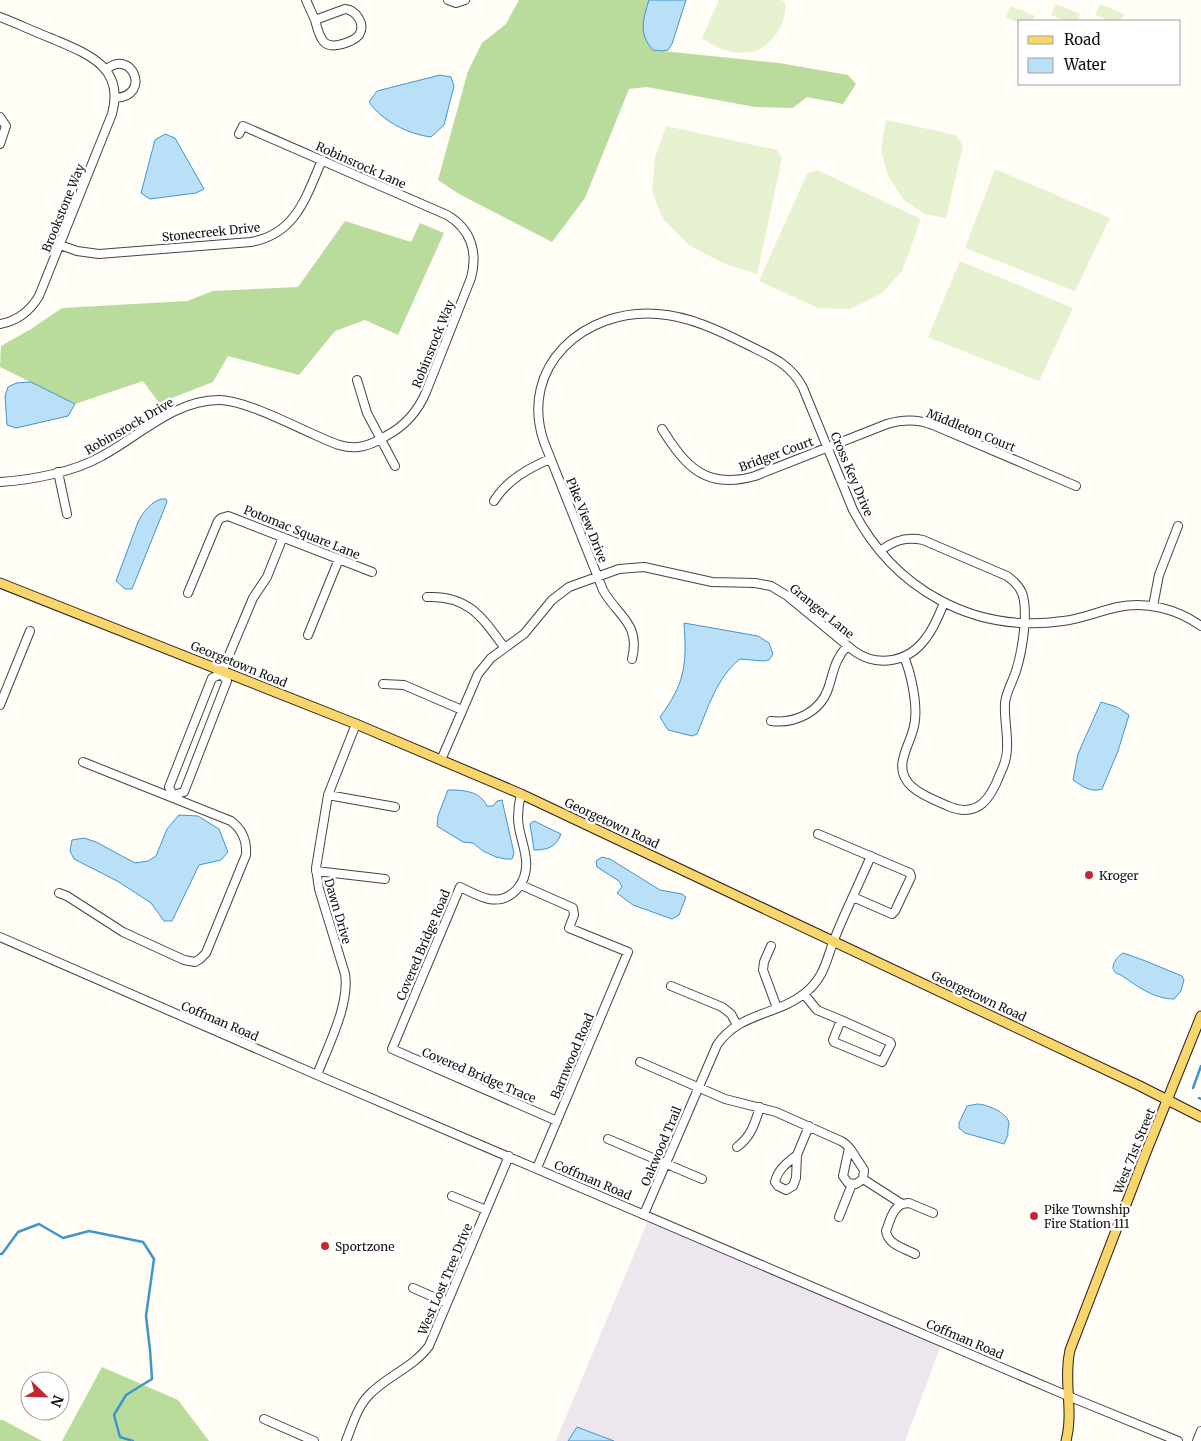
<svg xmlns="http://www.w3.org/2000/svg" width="1201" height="1441" font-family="Merriweather,serif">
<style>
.industrial{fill:#eee6ef}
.forest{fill:#b9dc9c}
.pitch{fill:#e6f2cf}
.water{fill:#b9e0f7;stroke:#3f96cf}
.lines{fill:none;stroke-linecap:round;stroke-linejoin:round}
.stream{stroke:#3f96cf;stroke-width:2.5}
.minor-casing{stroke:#444;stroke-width:10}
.major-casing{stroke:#222;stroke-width:11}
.minor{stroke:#fff;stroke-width:8}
.major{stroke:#f9d66b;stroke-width:9}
.poi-dot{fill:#c4262e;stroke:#fff;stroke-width:2}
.labels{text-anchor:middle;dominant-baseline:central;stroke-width:5;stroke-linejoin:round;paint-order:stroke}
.street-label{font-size:12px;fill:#111;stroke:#fff}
.poi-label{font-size:12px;fill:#111;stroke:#fff;text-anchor:start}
</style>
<rect width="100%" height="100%" fill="#fffdf5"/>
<!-- industrial -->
<path class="industrial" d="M 648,1221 L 941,1345 L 905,1441 L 556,1441 Z"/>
<!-- forest -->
<path class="forest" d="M 519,0 L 653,0 L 653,50 L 779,63 L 848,75 L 856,84 L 843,104 L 807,97 L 793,108 L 755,107 L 647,87 L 629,89 L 585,198 L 552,242 L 459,194 L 438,180 L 468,71 L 482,43 L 506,24 Z
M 345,221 L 411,242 L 420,223 L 444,233 L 398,335 L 365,320 L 335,331 L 299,375 L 228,356 L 213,382 L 159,403 L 143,381 L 75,404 L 0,367 L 1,346 L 31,329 L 62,308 L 187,301 L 213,291 L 298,287 Z
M 102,1367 L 178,1400 L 209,1441 L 62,1441 Z
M 0,1420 L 3,1420 L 42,1441 L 0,1441 Z"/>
<!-- pitch -->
<path class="pitch" d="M 719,0 L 781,0 L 785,2 C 785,5 786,10 785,13 C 783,30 767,50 750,52 C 732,55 716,48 702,38 Z
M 1056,4 L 1080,14 L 1077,21 L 1066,21 L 1051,15 Z
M 1100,4 L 1124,14 L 1121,21 L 1111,21 L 1095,15 Z
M 1011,6 L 1035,16 L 1033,21 L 1020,21 L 1020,23 L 1006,17 Z
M 886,120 L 956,135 L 963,146 L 946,218 L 925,214 L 904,200 L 888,176 L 881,150 Z
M 666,126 L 777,150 L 782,158 L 757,274 L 725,264 L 690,246 L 663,219 L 652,191 L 655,158 Z
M 995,169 L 1110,218 L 1075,291 L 965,248 Z
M 817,170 L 921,219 L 902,271 L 882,293 L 850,309 L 818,308 L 759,281 L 807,174 Z
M 960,261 L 1073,308 L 1039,381 L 928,337 Z"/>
<!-- water -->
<path class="water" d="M 649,0 L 686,0 L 672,44 L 668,50 L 662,51 L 653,50 C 638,33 643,20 649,0 Z
M 440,75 L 451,77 L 454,86 L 444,125 L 431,137 C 408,134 382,121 369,102 L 377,91 Z
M 165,134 L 175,138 L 204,189 L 196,193 L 150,199 L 141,193 L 155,140 Z
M 31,382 L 75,404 L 68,416 L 16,428 L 7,425 L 5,396 L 8,387 L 16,383 Z
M 161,499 L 166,499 L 167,502 L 132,589 L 125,589 L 116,581 L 138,522 C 143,512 151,502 161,499 Z
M 684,623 L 758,636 L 769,643 L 773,654 L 769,660 L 763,661 L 740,659 C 717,677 708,708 697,734 L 692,736 L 668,730 L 660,717 C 685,683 687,665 684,623 Z
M 1101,702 L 1117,707 L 1129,715 L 1118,751 L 1102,789 C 1091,793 1082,786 1073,780 L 1078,754 Z
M 448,790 C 464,790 480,791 487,806 L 493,806 L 497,801 L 502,800 L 514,853 L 512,859 L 506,859 L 496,857 L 483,851 L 473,843 L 463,842 L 437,826 L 438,816 Z
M 179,815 L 198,816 L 219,829 L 228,852 L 221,860 L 199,865 L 172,921 L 164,921 L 151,903 L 119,882 L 74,859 L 70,851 L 72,840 L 84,838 L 96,842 L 135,863 L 148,861 L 156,856 L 167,829 Z
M 534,821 L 561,834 C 556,847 548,850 534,850 L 530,824 Z
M 602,857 L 610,859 L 660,890 L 682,894 L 686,897 L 679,915 L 672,919 L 633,905 L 617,893 L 622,887 L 619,881 L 597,867 L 596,861 Z
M 1123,953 L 1143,960 L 1182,976 L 1184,980 L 1181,991 L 1174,999 C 1154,999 1137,986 1121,975 C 1119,974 1116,974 1115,972 C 1109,966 1118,956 1123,953 Z
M 977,1104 C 986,1104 1007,1112 1009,1123 C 1009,1127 1007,1131 1008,1135 L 1004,1144 L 965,1133 L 959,1128 L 959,1123 L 967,1106 Z
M 577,1427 L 614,1441 L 568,1441 Z"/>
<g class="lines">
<!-- stream -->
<path class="stream" d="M 1193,1088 L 1201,1066
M 1199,1098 L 1201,1099
M 0,1254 L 2,1254 L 18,1232 L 39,1224 L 63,1238 L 89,1231 L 143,1242 L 154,1259 L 146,1316 L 150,1350 L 152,1379 L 126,1395 L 114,1415 L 120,1437 L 133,1441"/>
<!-- minor casing -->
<g class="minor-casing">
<path id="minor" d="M 306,0 L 315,20
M 448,0 L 456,3 L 465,0
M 345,9 C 356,10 366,24 359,35 C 353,42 331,50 324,42 C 319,37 317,27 315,20 Z
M 0,17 C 18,24 35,32 53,39 C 88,54 125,67 112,114 L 39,296 C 30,311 18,321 0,324
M 106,70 C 131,47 153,96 115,98
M 0,117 L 6,126 L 0,144
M 60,245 L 77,251 L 99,254 L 251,242 C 296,234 306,197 322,160
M 357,380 L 367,413 L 395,466
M 662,429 C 686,467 706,490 755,476 L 887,424 C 903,419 918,419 933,425 L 1076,486
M 58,472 L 67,514
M 0,482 C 32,480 74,472 102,456 C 139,436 176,399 220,400 C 246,401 290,424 315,435 C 329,441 343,449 358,447 C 368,446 378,441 386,436 C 405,426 418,411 426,392 L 471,278 C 478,252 471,229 447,215 L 243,126 L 239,134
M 494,501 C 507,480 529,468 550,459
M 880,551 C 893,541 906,536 923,540 L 1007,576 C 1014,581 1021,588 1023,596 C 1028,616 1022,652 1016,671 C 1013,681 1006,692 1005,703 C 1004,718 1008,734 1007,749 C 1007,758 1004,766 1000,774 C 991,798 978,819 948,806 C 927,797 894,786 904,756 C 907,744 914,733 915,720 C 917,702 911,673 904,657
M 188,593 L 218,521 L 221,518 L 228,516 L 372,572
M 427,597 C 468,595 482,617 504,647
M 1153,606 L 1159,575 L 1178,526
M 308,635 L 339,559
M 632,659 C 641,623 617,616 603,590 L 544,442 C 518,366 585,308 658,314 C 689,316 720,331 748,345 C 770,356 791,364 803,388 L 853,510 C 894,589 973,634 1063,621 C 1082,619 1099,611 1118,607 C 1147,601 1177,609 1201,626
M 383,684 L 404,685 L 462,710
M 0,705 L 30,631
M 771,721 C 795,724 820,712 828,689 C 834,671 834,661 847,646
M 441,760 L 478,674 L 491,658 L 524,634 L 552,600 L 569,587 L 619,569 L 644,567 L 712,582 L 755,583 L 771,586 L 786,595 L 854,651 C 878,668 909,662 926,638 C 934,628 939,615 944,603
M 521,794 C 519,802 518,810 518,818 C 518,832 525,846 526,860 C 528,882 512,903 489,899 C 479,897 469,891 460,887 L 392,1049 L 557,1121
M 173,795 L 169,787 L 212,678 L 221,674 L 253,598 L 267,577 L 283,537
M 173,795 L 184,792 L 227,681 L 221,674
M 328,795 L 395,807
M 818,834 L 910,873 L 911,877 L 895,911 L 892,914 L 853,897
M 316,871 L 385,879
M 521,885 L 573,908 L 574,915 L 569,928 L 628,952 L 537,1168
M 59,893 L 67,896 L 123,932 L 184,960 L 195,962 L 200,959 L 206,953 L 246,855 C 247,841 243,830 231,821 L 83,762
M 0,937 L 317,1075 L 1068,1396 L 1178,1441
M 771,946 L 764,962 L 763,970 L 777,1008
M 671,986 L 722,1007 L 731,1014 L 737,1025
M 804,994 L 817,1010 L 841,1020
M 841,1020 L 890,1042 L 891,1044 L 882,1062 L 834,1042 L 833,1040 Z
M 640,1062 L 725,1099 L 776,1112 L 841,1141 C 845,1143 848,1146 851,1150 L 864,1170 L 863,1179 L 856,1184 L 848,1183 L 843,1176 L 849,1148
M 317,1075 C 328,1046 350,1004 345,974 L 319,889 L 316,868 L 328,795 L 356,724
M 608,1139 L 702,1179
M 737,1147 C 751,1137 755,1123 760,1107
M 797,1155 C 787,1163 778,1169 775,1182 L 778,1186 L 786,1190 L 793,1186 L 796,1178 L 797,1155 L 809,1126
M 863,1179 L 902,1204 L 909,1203 L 933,1213
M 452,1196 L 486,1210
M 902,1204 C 892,1209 890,1221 886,1231 C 888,1245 904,1248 915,1254
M 644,1214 L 717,1045 C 739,1012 777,1016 805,993 C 824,978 826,961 834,940 C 845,912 859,884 871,856
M 839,1217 L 852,1184
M 413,1288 L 447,1303
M 264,1419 L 314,1441
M 346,1441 C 352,1426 357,1408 368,1396 C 386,1376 413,1368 429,1346 L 509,1156
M 1197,1441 L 1201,1431"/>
</g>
<!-- major casing -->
<g class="major-casing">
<path id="major" d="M 0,583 L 356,724 L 521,794 L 1140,1086 L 1201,1117
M 1066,1441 C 1074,1411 1063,1380 1070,1350 L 1145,1155 L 1201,1016"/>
</g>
<!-- minor -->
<use href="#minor" class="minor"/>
<!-- major -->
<use href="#major" class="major"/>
</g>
<!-- markers -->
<g class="poi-dot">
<circle cx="1089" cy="875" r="5"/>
<circle cx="1034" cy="1216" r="5"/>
<circle cx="325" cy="1246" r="5"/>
</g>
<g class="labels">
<!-- street labels -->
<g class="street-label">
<text transform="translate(361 165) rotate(24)">Robinsrock Lane</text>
<text transform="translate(63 208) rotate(-68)">Brookstone Way</text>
<text transform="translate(211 232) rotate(-6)">Stonecreek Drive</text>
<text transform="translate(433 344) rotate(-68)">Robinsrock Way</text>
<text transform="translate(129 426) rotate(-30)">Robinsrock Drive</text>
<text transform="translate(971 430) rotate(22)">Middleton Court</text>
<text transform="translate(776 454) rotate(-20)">Bridger Court</text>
<text transform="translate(852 474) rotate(67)">Cross Key Drive</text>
<text transform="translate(587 520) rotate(68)">Pike View Drive</text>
<text transform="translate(302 532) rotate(22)">Potomac Square Lane</text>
<text transform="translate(822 611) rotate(39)">Granger Lane</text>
<text transform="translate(239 664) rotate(22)">Georgetown Road</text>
<text transform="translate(612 823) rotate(25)">Georgetown Road</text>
<text transform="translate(338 911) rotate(74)">Dawn Drive</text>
<text transform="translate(423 945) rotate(-67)">Covered Bridge Road</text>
<text transform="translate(979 996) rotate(25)">Georgetown Road</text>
<text transform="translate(220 1021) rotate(23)">Coffman Road</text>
<text transform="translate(572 1056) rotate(-67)">Barnwood Road</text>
<text transform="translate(479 1075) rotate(23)">Covered Bridge Trace</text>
<text transform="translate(661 1146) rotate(-67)">Oakwood Trail</text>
<text transform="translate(1134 1151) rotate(-68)">West 71st Street</text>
<text transform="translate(593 1180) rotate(23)">Coffman Road</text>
<text transform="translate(445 1279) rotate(-67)">West Lost Tree Drive</text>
<text transform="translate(965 1339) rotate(23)">Coffman Road</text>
</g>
<!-- poi labels -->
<g class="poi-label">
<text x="1099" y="875">Kroger</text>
<text x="1044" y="1209">Pike Township<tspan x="1044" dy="14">Fire Station 111</tspan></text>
<text x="335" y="1246">Sportzone</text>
</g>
</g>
<!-- legend -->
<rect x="1018" y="20" width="162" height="65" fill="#ffffff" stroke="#a0a0a0"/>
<rect x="1028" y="36" width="25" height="8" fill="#f9d66b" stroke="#a0a0a0"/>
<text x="1064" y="45" font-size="15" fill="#111111">Road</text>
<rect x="1028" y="58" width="25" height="15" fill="#b9e0f7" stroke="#a0a0a0"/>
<text x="1064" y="70" font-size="15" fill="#111111">Water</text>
<!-- north arrow -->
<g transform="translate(45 1396) rotate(113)"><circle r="24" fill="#ffffff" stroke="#a0a0a0"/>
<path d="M0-4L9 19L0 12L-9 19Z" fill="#c4262e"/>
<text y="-8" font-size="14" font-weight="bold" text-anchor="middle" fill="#111111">N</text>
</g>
</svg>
